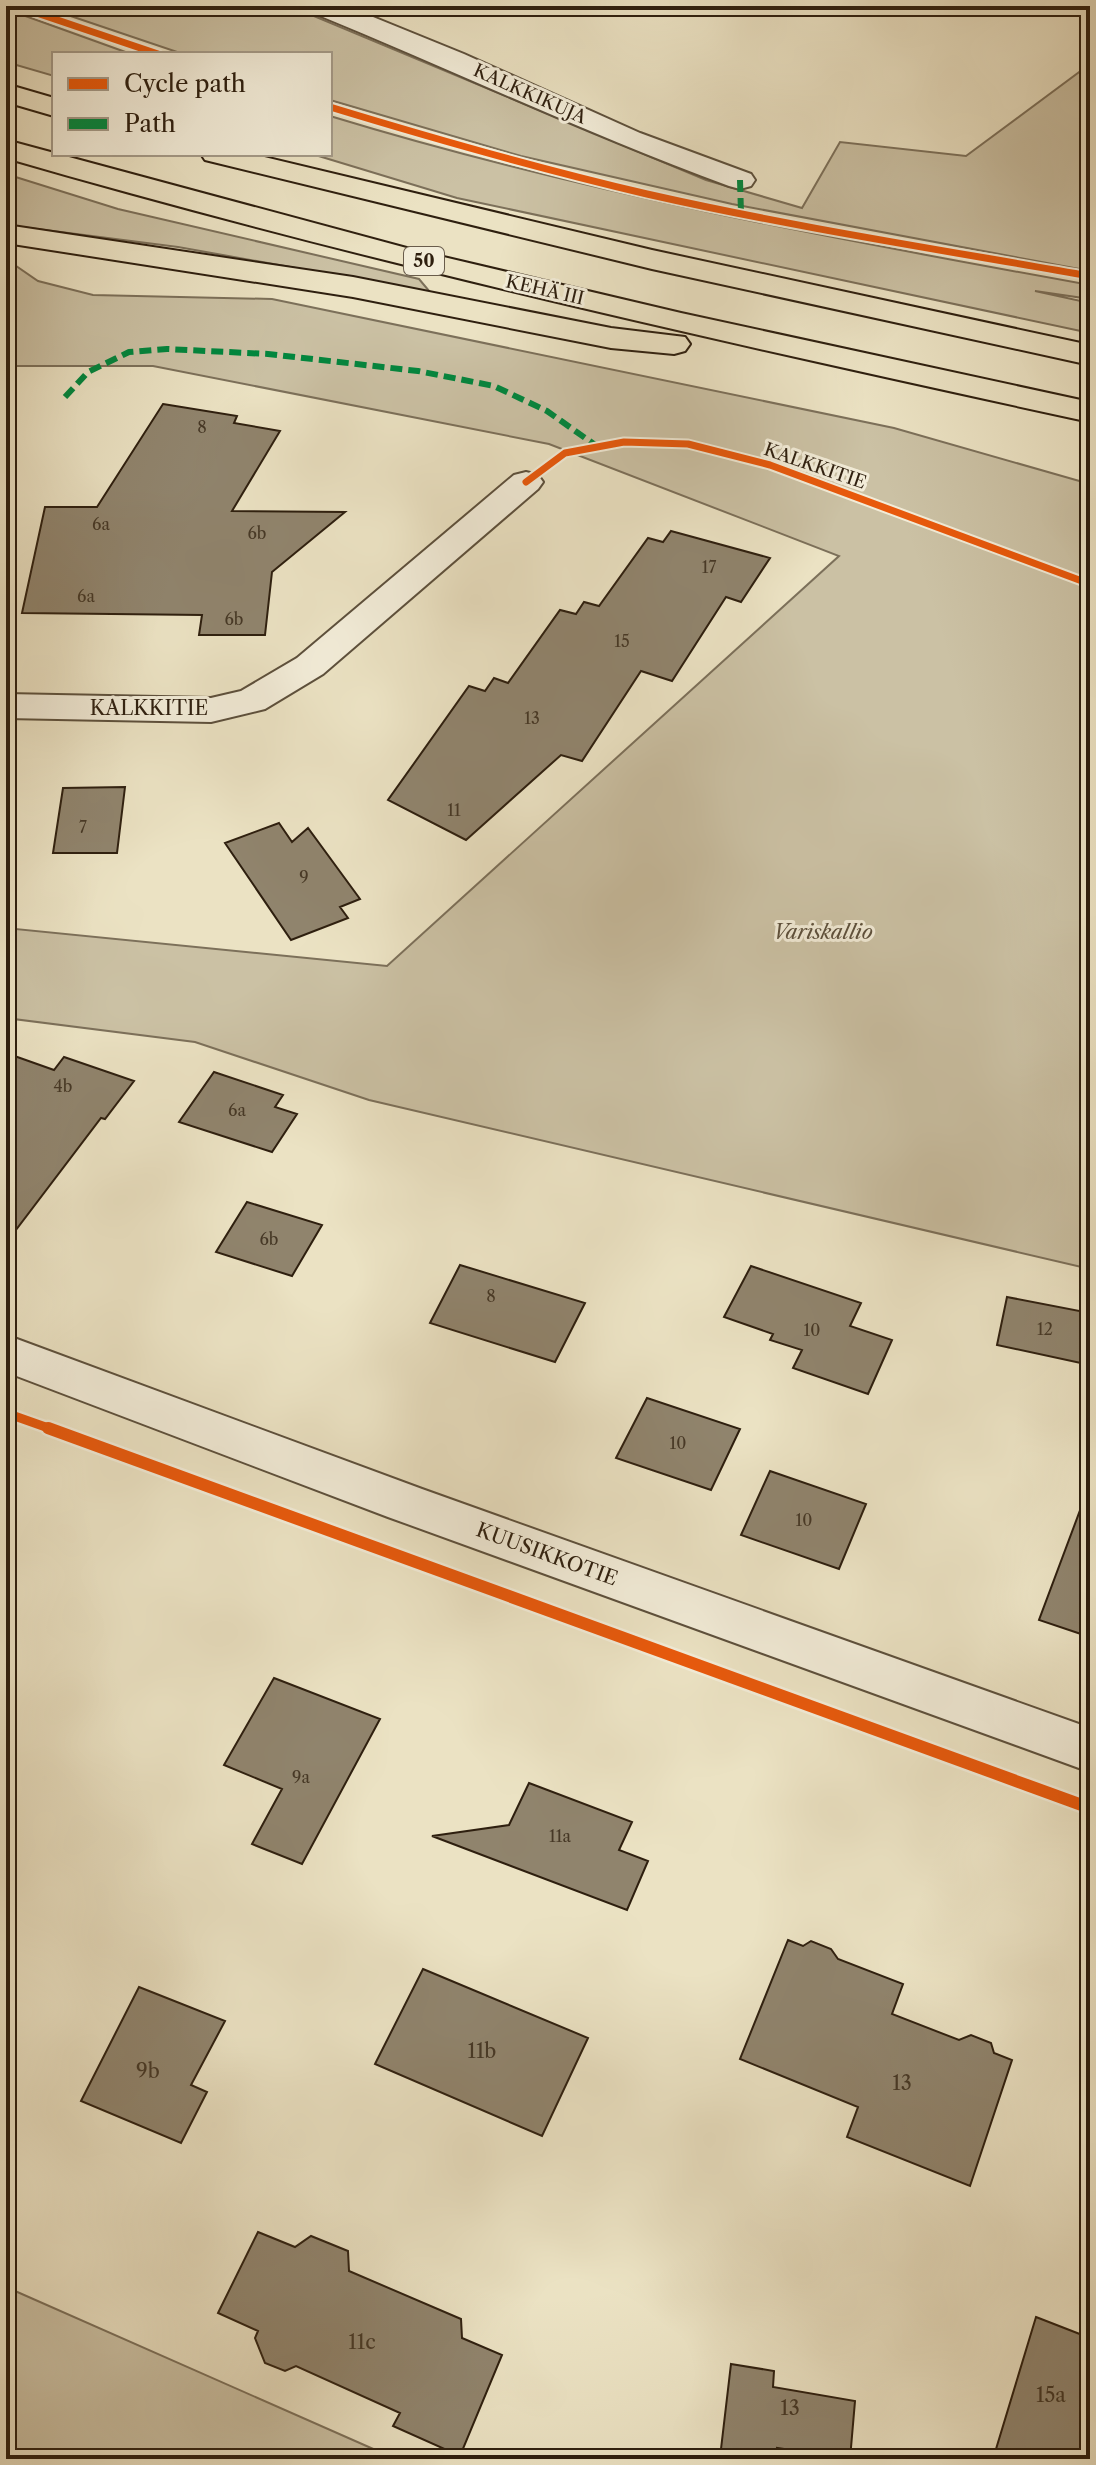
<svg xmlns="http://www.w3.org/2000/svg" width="1096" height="2465" font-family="'Libre Caslon Text',serif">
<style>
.green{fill:#cbc1a4;stroke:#7c705a;stroke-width:2}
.building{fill:#90846d;stroke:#2e1f0f;stroke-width:2}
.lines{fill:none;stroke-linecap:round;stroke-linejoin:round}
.minor-casing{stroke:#5d503c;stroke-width:4}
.highway-casing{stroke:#2e1f0f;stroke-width:4}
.minor{fill:#f2ecd8;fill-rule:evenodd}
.highway{fill:#ebe2c3;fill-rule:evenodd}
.quiet{stroke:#00873e;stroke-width:6;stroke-dasharray:12 6;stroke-linecap:butt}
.cycleway-far2-casing{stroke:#f2ecd8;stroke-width:11}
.cycleway-far1-casing{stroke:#f2ecd8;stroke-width:14}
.cycleway-casing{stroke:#f2ecd8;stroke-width:17}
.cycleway-far2{stroke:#e8590c;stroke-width:7}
.cycleway-far1{stroke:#e8590c;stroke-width:9}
.cycleway{stroke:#e8590c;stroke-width:12}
.labels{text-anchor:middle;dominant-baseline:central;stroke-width:6;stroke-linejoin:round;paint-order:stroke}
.number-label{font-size:16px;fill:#463826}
.far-street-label{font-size:18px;fill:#2e1f0f;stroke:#f2ecd8}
.shield{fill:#f2ecd8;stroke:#695c4b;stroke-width:2}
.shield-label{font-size:18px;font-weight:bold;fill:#2e1f0f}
.street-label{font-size:20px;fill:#2e1f0f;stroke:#f2ecd8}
.park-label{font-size:20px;font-style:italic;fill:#5d503c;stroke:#f2ecd8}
.near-number-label{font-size:20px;fill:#463826}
</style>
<rect width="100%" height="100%" fill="#ebe2c3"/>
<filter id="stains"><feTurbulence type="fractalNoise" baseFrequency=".0025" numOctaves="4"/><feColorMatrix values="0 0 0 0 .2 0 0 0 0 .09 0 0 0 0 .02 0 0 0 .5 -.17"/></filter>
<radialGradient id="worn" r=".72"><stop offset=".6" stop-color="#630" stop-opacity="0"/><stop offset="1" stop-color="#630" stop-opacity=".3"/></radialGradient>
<!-- green -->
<path class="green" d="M 41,6 L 290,6 L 706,180 L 802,208 L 840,142 L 966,156 L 1090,64 L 1090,271 L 732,204 L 521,156 L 330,100 L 330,54 L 183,54 Z
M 6,9 L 131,54 L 54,54 L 54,76 L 6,62 Z
M 330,116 C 579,192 834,239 1090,285 L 1090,299 L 1035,291 L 1090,303 L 1090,333 L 457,198 L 312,154 L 330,154 Z
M 6,174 L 118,209 L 419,279 L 430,292 L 178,247 L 6,225 Z
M 6,259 L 38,281 L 93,295 L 272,299 L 894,428 L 1090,484 L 1090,1269 L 369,1100 L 195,1042 L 6,1018 L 6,928 L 387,966 L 839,556 L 549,444 L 153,366 L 6,366 Z
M 6,2287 L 396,2459 L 6,2459 Z"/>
<!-- building -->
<path class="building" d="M 163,404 L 237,416 L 234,423 L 280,431 L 232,511 L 345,512 L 272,572 L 265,635 L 199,635 L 202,615 L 22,613 L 45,507 L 97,507 Z
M 671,531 L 770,558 L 741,602 L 726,597 L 672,681 L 641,671 L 582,761 L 561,755 L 466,840 L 388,800 L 469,686 L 485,691 L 494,678 L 508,683 L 560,610 L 576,614 L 584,602 L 599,606 L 648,538 L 663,542 Z
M 125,787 L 117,853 L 53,853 L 63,788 Z
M 279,823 L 292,842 L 308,828 L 360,899 L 340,907 L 348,918 L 291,940 L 225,843 Z
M 6,1053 L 54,1070 L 64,1057 L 134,1081 L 105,1119 L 101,1118 L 6,1243 Z
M 214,1072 L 283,1095 L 275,1107 L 297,1114 L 272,1152 L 179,1122 Z
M 247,1202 L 322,1225 L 292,1276 L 216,1252 Z
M 460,1265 L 585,1303 L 555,1362 L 430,1323 Z
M 751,1266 L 861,1303 L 850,1326 L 892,1340 L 868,1394 L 793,1368 L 802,1350 L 770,1340 L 773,1334 L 724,1317 Z
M 1007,1297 L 1090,1313 L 1090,1365 L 997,1345 Z
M 647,1398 L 740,1429 L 711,1490 L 616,1458 Z
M 770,1471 L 866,1504 L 839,1569 L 741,1535 Z
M 1085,1497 L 1090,1498 L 1090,1637 L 1039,1620 Z
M 274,1678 L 380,1719 L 302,1864 L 252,1844 L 282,1789 L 224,1765 Z
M 529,1783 L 632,1822 L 619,1850 L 648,1861 L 627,1910 L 432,1836 L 509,1825 Z
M 788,1940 L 803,1946 L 811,1941 L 831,1949 L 838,1959 L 903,1984 L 892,2014 L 959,2040 L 971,2035 L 991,2043 L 994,2053 L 1012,2060 L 970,2186 L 847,2137 L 858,2107 L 740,2059 Z
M 423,1969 L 588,2038 L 542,2136 L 375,2064 Z
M 139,1987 L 225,2021 L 191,2085 L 207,2092 L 181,2143 L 81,2101 Z
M 258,2232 L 295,2247 L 311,2236 L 348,2251 L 349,2271 L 461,2319 L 462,2338 L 502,2355 L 460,2456 L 393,2426 L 400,2413 L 296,2366 L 285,2371 L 265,2363 L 255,2338 L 258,2331 L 218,2313 Z
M 1036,2317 L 1090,2338 L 1090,2459 L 993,2459 Z
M 731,2364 L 774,2371 L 773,2387 L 855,2401 L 850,2459 L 777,2448 L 776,2458 L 721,2449 Z"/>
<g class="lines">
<!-- minor casing -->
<g class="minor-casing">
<path id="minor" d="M 307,6 L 346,6 L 464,54 L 640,133 L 751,174 L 755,180 L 751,186 L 740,189 L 729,186 C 587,134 451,69 311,12 Z
M 526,472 L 538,475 L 543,482 L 538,489 L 323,674 L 265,709 L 211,722 L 6,718 L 6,694 L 211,698 L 241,691 L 297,658 L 514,475 Z
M 6,1335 L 422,1489 L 1090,1728 L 1090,1772 L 388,1517 L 6,1372 Z"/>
</g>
<!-- highway casing -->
<g class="highway-casing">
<path id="highway" d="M 6,84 L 54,98 L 54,116 L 6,102 Z
M 6,140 L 414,250 L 681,313 L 1090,402 L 1090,422 C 726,343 364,262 6,158 Z
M 201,154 L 252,154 L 652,250 L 1090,345 L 1090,365 L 652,269 L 205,160 Z
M 6,225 L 353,277 L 611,328 L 685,337 L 690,344 L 685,351 L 674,354 L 611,348 L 353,297 L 6,243 Z"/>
</g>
<!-- minor -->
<use href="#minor" class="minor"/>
<!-- highway -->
<use href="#highway" class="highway"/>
<!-- quiet -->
<path class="quiet" d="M 740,180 L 741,213
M 65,397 L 88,372 L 129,352 L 167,349 L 268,354 L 418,371 L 494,386 L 547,411 L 598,447"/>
<!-- cycleway-far2 casing -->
<g class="cycleway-far2-casing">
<path id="cycleway-far2" d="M 16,6 L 158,54
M 330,107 C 435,139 540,169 647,194 C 793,227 942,250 1090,276
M 526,482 L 565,453 L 624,442 L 688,444 L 770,465 L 1090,584"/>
</g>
<!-- cycleway-far1 casing -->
<g class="cycleway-far1-casing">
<path id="cycleway-far1" d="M 6,1413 L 54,1430"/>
</g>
<!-- cycleway casing -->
<g class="cycleway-casing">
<path id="cycleway" d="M 48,1428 L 1090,1808"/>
</g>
<!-- cycleway-far2 -->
<use href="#cycleway-far2" class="cycleway-far2"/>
<!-- cycleway-far1 -->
<use href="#cycleway-far1" class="cycleway-far1"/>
<!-- cycleway -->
<use href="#cycleway" class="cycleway"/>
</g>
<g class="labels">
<!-- number labels -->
<g class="number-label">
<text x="202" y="427">8</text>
<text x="101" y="524">6a</text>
<text x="257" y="533">6b</text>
<text x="709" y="567">17</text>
<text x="86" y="596">6a</text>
<text x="234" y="619">6b</text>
<text x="622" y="641">15</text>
<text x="532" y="718">13</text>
<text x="454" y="810">11</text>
<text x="83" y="827">7</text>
<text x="304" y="877">9</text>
<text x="63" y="1086">4b</text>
<text x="237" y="1110">6a</text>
<text x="269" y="1239">6b</text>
<text x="491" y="1296">8</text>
<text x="1045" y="1329">12</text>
<text x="812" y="1330">10</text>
<text x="678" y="1443">10</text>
<text x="804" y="1520">10</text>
<text x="301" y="1777">9a</text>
<text x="560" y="1836">11a</text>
</g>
<!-- far-street labels -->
<g class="far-street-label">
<text transform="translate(530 94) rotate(24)">KALKKIKUJA</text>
<text transform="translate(545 290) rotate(13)">KEHÄ III</text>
<text transform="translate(815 466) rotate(19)">KALKKITIE</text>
</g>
<!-- shield labels -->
<rect class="shield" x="404" y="247" width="40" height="28" rx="6"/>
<g class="shield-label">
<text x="424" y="261">50</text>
</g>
<!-- street labels -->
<g class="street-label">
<text x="149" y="708">KALKKITIE</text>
<text transform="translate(547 1554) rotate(20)">KUUSIKKOTIE</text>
</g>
<!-- park labels -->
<g class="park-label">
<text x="823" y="932">Variskallio</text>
</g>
<!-- near-number labels -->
<g class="near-number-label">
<text x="482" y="2051">11b</text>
<text x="148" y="2071">9b</text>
<text x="902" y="2083">13</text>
<text x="362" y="2342">11c</text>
<text x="1051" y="2395">15a</text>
<text x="790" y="2408">13</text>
</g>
</g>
<!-- margin -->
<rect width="1096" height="2465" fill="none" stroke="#ebe2c3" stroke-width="32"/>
<rect x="8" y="8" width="1080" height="2449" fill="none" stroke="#2e1f0f" stroke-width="4"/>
<rect x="16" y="16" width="1064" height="2433" fill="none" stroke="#2e1f0f" stroke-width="2"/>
<!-- legend -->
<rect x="52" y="52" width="280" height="104" fill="#f2ecd8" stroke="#a49a88" stroke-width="2"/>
<rect x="68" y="78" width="40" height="12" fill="#e8590c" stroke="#a49a88" stroke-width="2"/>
<text x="124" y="92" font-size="24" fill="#2e1f0f">Cycle path</text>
<rect x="68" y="118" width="40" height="12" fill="#00873e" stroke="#a49a88" stroke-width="2"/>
<text x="124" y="132" font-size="24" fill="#2e1f0f">Path</text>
<rect width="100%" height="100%" filter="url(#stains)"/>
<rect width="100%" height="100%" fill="url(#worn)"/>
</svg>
